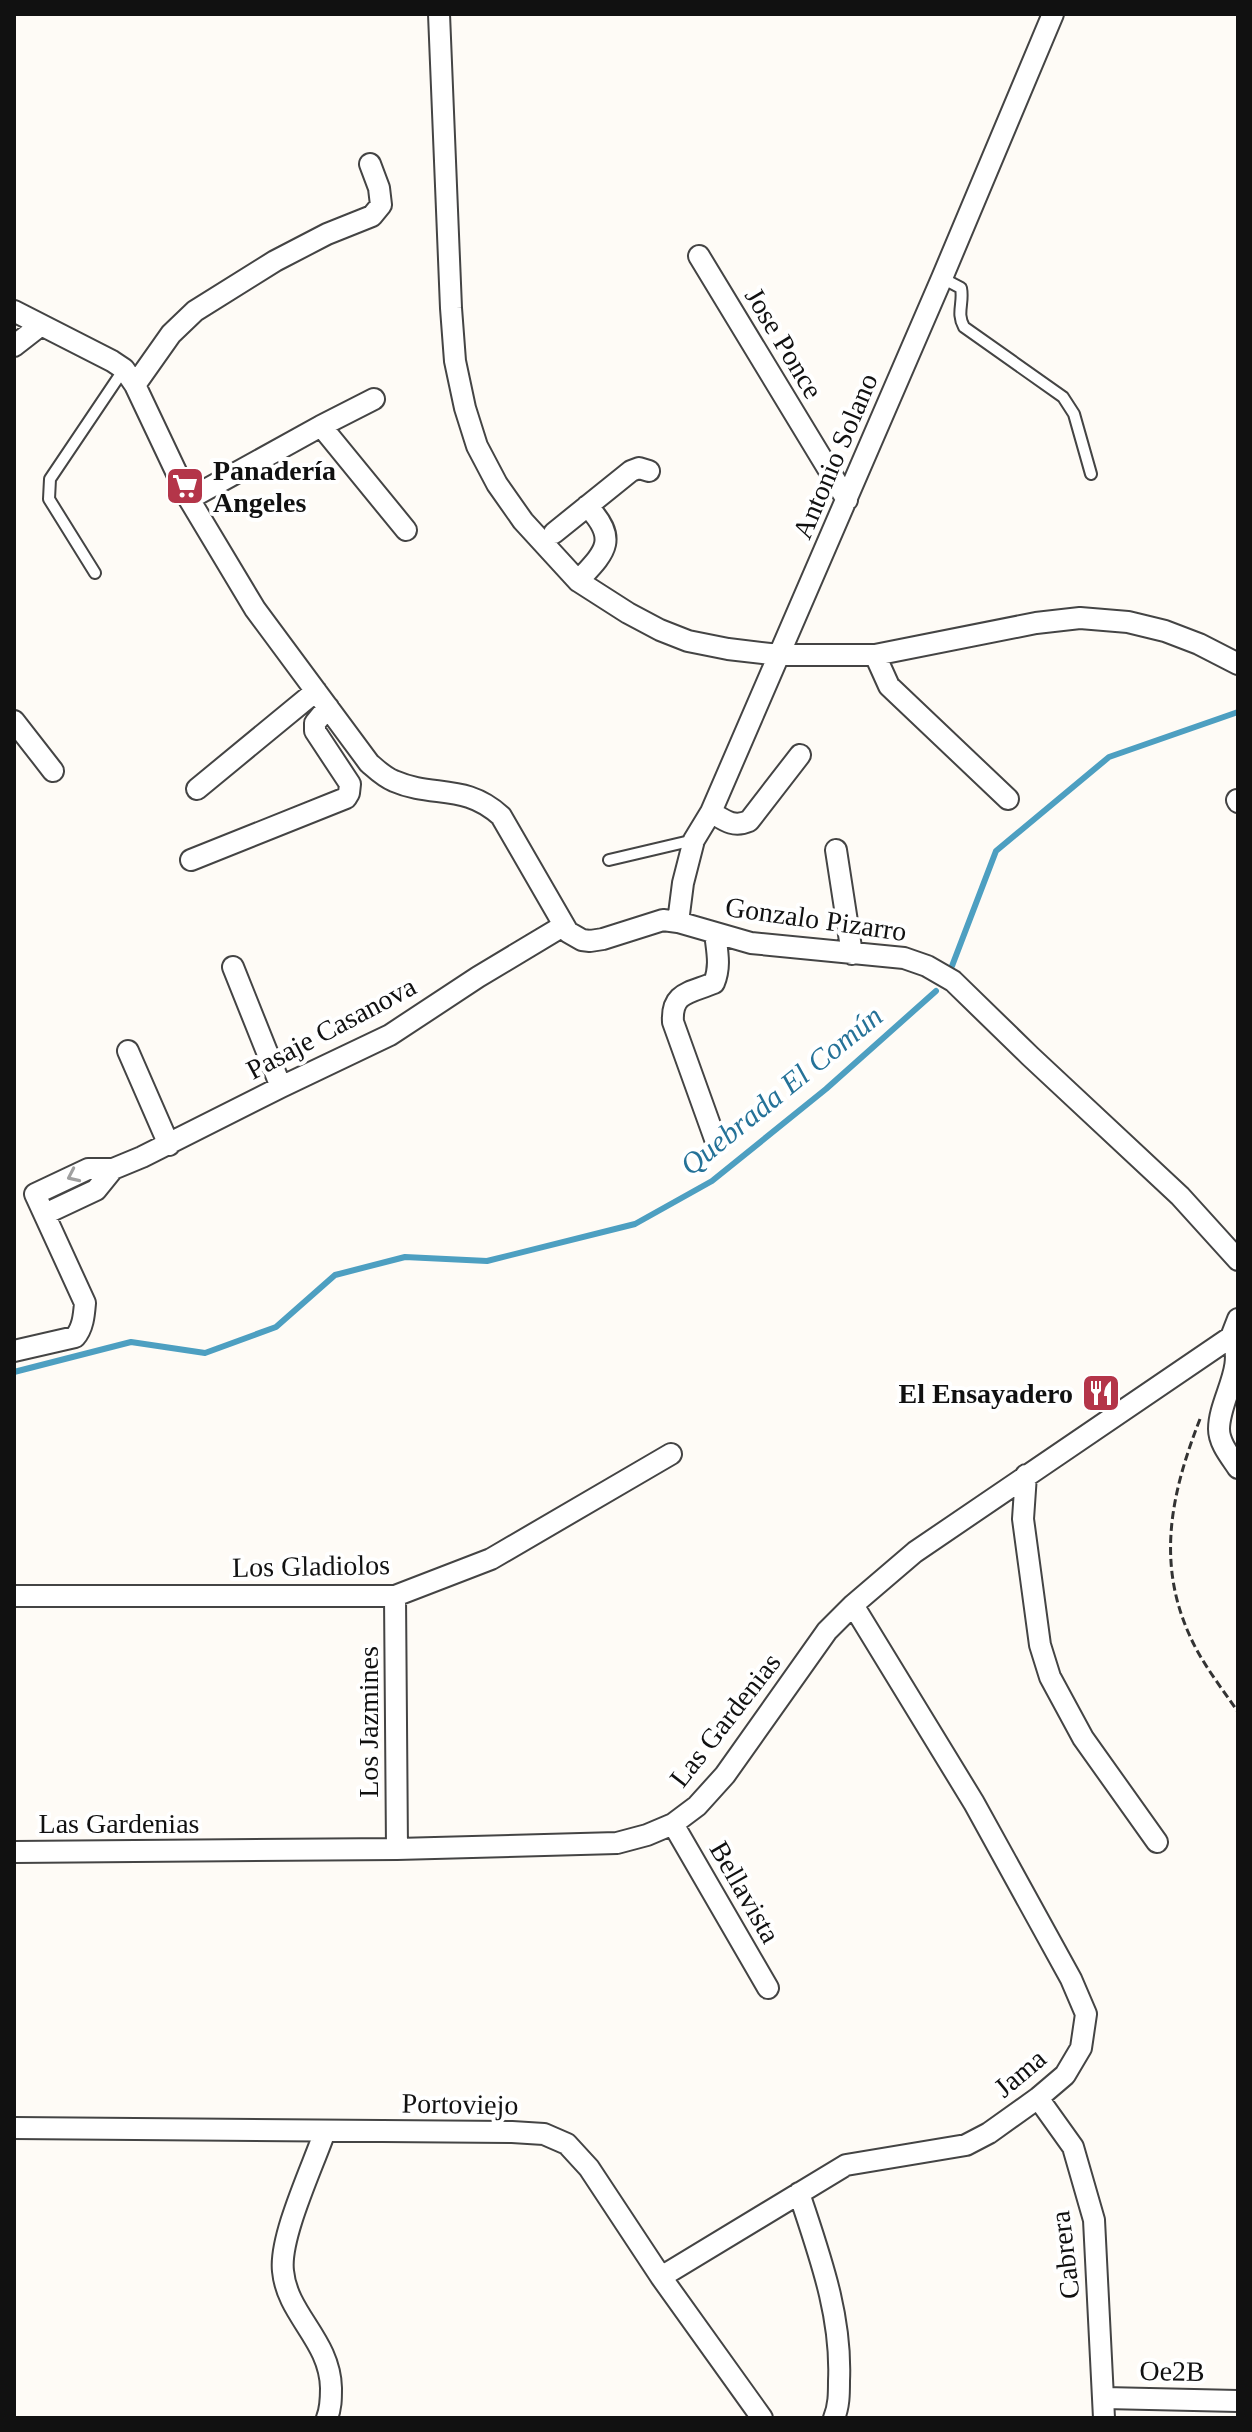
<svg xmlns="http://www.w3.org/2000/svg" width="1252" height="2432" font-family="Georgia,serif">
<style>
.lines{fill:none;stroke-linecap:round;stroke-linejoin:round}
.stream{stroke:#4d9fc1;stroke-width:6}
.lane-casing{stroke:#444;stroke-width:14}
.street-casing{stroke:#444;stroke-width:24}
.path{stroke:#333;stroke-width:3;stroke-dasharray:8 4;stroke-linecap:butt}
.lane{stroke:#fff;stroke-width:10}
.street{stroke:#fff;stroke-width:20}
.oneway{stroke:#a0a0a0}
.labels{text-anchor:middle;dominant-baseline:central;stroke-width:8;stroke-linejoin:round;paint-order:stroke}
.street-label{font-size:28px;fill:#111;stroke:#fff}
.poi-label{font-size:28px;font-weight:bold;fill:#111;stroke:#fff;text-anchor:start}
.water-label{font-size:30px;font-style:italic;fill:#257298;stroke:#fff}
</style>
<rect width="100%" height="100%" fill="#fefbf6"/>
<g class="lines">
<!-- stream -->
<path class="stream" d="M 952,966 L 996,851 L 1109,757 L 1238,712
M 14,1372 L 131,1342 L 205,1353 L 276,1327 L 335,1275 L 405,1257 L 487,1261 L 635,1224 L 712,1181 L 826,1089 L 936,991"/>
<!-- lane casing -->
<g class="lane-casing">
<path id="lane" d="M 942,278 L 961,288 C 964,303 956,313 964,327 L 1063,397 L 1074,414 L 1091,474
M 95,573 L 49,499 L 50,479 L 124,369
M 609,860 L 694,840"/>
</g>
<!-- street casing -->
<g class="street-casing">
<path id="street" d="M 439,14 L 451,308 L 455,361 L 465,408 L 477,446 L 497,484 L 523,521 L 578,581 L 628,613 L 660,630 L 688,641 L 728,649 L 779,655 L 875,655 L 1036,623 L 1080,618 L 1128,622 L 1165,631 L 1199,644 L 1238,664
M 699,256 L 847,500
M 14,311 L 112,361 L 124,369 L 135,385 L 189,499 L 255,609 L 369,763 C 377,770 384,777 394,781 C 433,798 465,783 501,816 L 568,932 L 582,940 L 590,941 L 603,939 L 663,920 L 678,922 L 751,943 L 904,958 L 927,966 L 953,981 L 1030,1056 L 1180,1196 L 1238,1260
M 14,346 L 41,325
M 135,385 L 171,334 L 195,311 L 275,261 L 327,234 L 372,216 L 381,205 L 379,188 L 370,164
M 321,426 L 374,399
M 189,499 L 321,426 L 406,530
M 554,533 L 631,471 L 639,468 L 649,471
M 578,581 C 604,553 620,540 587,506
M 875,655 L 889,686 L 1008,799
M 14,721 L 53,771
M 197,789 L 316,691
M 1237,800 L 1238,802
M 711,812 C 724,820 733,828 749,821 L 800,755
M 836,850 L 852,954
M 191,860 L 346,798 L 349,793 L 350,784 L 315,731 L 315,723 L 328,707
M 678,922 L 683,883 L 694,840 L 711,812 L 942,278 L 1053,14
M 715,933 C 717,951 721,966 714,983 C 690,993 671,992 673,1022 L 715,1139
M 233,967 L 281,1087
M 128,1051 L 169,1145
M 45,1214 L 96,1190 L 113,1169
M 1238,1319 L 1231,1337 C 1247,1366 1219,1399 1219,1429 C 1219,1443 1230,1456 1238,1468
M 14,1351 L 75,1337 C 83,1328 84,1315 85,1303 L 35,1194 L 88,1169 L 113,1169 L 142,1157 L 281,1087 L 390,1035 L 478,977 L 563,926
M 1026,1475 L 1023,1519 L 1040,1645 L 1050,1677 L 1083,1738 L 1157,1842
M 14,1596 L 395,1596 L 491,1559 L 671,1454
M 395,1596 L 397,1849
M 673,1824 L 768,1988
M 14,1852 L 397,1849 L 617,1843 L 647,1835 L 673,1824 L 697,1806 L 725,1775 L 827,1631 L 853,1605 L 915,1552 L 1231,1337
M 1038,2098 L 1073,2147 L 1094,2220 L 1104,2418
M 14,2128 L 512,2132 L 544,2134 L 567,2144 L 589,2168 L 661,2277 L 762,2418
M 325,2131 C 313,2166 279,2237 283,2271 C 287,2315 330,2340 331,2388 C 331,2399 331,2408 327,2418
M 799,2193 C 819,2254 842,2315 839,2381 C 839,2394 839,2406 834,2418
M 661,2277 L 846,2165 L 966,2145 L 989,2133 L 1038,2098 L 1065,2075 L 1081,2048 L 1086,2014 L 1071,1979 L 974,1803 L 853,1605
M 1105,2398 L 1238,2401"/>
</g>
<!-- path -->
<path class="path" d="M 1200,1419 C 1172,1491 1156,1560 1189,1634 C 1201,1662 1221,1687 1238,1712"/>
<!-- lane -->
<use href="#lane" class="lane"/>
<!-- street -->
<use href="#street" class="street"/>
</g>
<!-- one-way arrows -->
<defs><path id="oneway-chevron" d="M-2-3.5L2.5 0L-2 3.5" fill="none" stroke-width="1.6" stroke-linecap="round" stroke-linejoin="round" transform="scale(2)"/></defs>
<use class="oneway" href="#oneway-chevron" transform="translate(73 1176) rotate(155)"/>
<!-- icons -->
<defs>
<g id="supermarket-square" transform="scale(2)"><rect x="-9" y="-9" width="18" height="18" rx="4" fill="#b43549" stroke="#fff"/><path d="M-6-5.5h2.5l.6 2H6L4.5 2H-2.5L-4.4-4H-6ZM-1.5 3.2a1.3 1.3 0 1 0 .1 0ZM3 3.2a1.3 1.3 0 1 0 .1 0Z" fill="#fff"/></g>
<g id="restaurant-square" transform="scale(2)"><rect x="-9" y="-9" width="18" height="18" rx="4" fill="#b43549" stroke="#fff"/><path d="M-5-6h1v4h1v-4h1v4h1v-4h1v5L-1.5 .5V6h-2V.5L-5-1ZM5-6V6H3V1.5H1.5Q1.5-4 5-6Z" fill="#fff"/></g>
</defs>
<g fill-rule="evenodd">
<use href="#supermarket-square" x="185" y="486"/>
<use href="#restaurant-square" x="1101" y="1393"/>
</g>
<g class="labels">
<!-- street labels -->
<g class="street-label">
<text transform="translate(784 343) rotate(59)">Jose Ponce</text>
<text transform="translate(835 456) rotate(-67)">Antonio Solano</text>
<text transform="translate(816 919) rotate(8)">Gonzalo Pizarro</text>
<text transform="translate(331 1028) rotate(-28)">Pasaje Casanova</text>
<text transform="translate(311 1566) rotate(-1)">Los Gladiolos</text>
<text transform="translate(725 1720) rotate(-52)">Las Gardenias</text>
<text transform="translate(368 1722) rotate(-90)">Los Jazmines</text>
<text x="119" y="1823">Las Gardenias</text>
<text transform="translate(745 1892) rotate(60)">Bellavista</text>
<text transform="translate(1020 2073) rotate(-40)">Jama</text>
<text transform="translate(460 2104) rotate(1)">Portoviejo</text>
<text transform="translate(1065 2255) rotate(-97)">Cabrera</text>
<text transform="translate(1172 2371) rotate(1)">Oe2B</text>
</g>
<!-- poi labels -->
<g class="poi-label">
<text x="213" y="470">Panadería<tspan x="213" dy="32">Angeles</tspan></text>
<text x="1073" y="1393" text-anchor="end">El Ensayadero</text>
</g>
<!-- water labels -->
<g class="water-label">
<text transform="translate(781 1090) rotate(-39)">Quebrada El Común</text>
</g>
</g>
<!-- border -->
<rect width="1252" height="2432" fill="none" stroke="#111111" stroke-width="32"/>
</svg>
